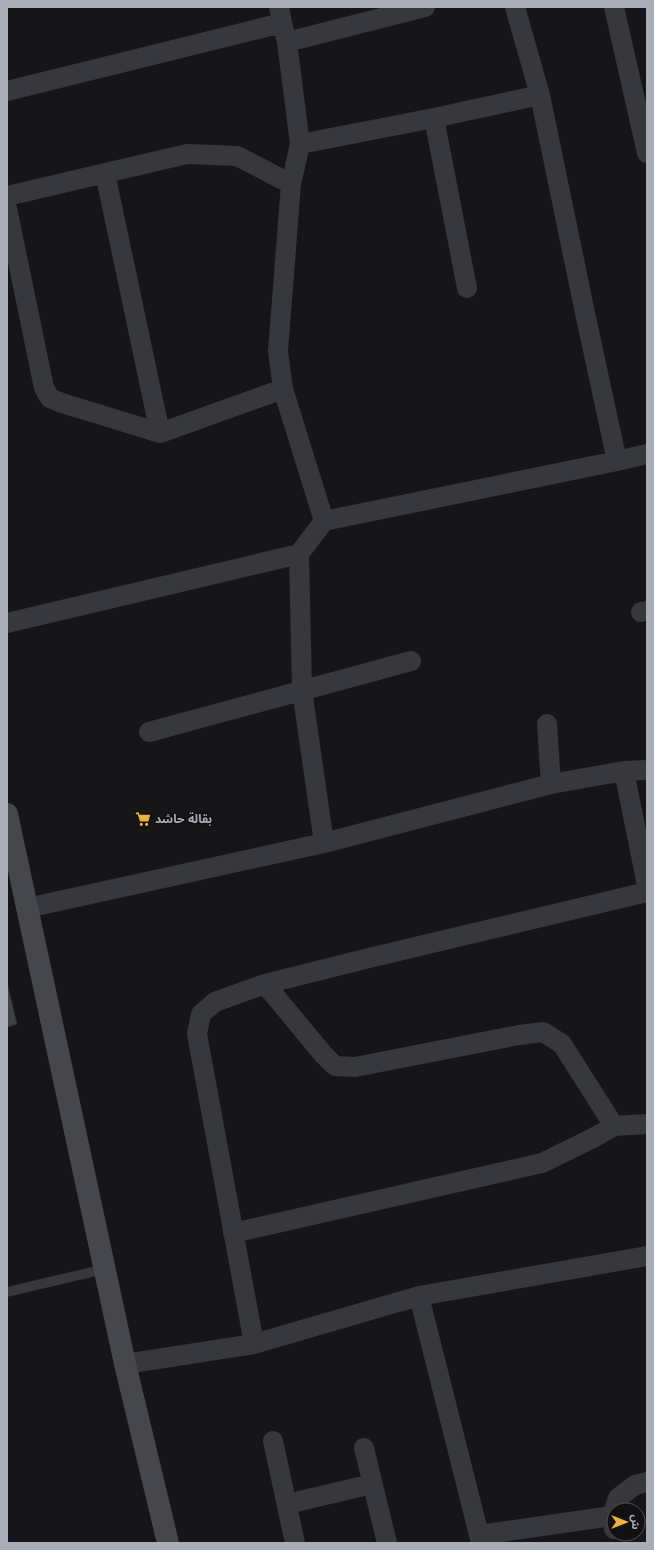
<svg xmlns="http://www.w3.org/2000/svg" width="654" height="1550" font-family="Helvetica,'Noto Sans Arabic',sans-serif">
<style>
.building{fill:#404145;stroke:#303034}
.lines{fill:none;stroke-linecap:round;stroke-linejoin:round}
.lane{stroke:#37383d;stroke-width:10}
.street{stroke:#37383d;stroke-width:20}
.secondary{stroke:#45474d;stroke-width:22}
.labels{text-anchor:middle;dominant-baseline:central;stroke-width:3;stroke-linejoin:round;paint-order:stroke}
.poi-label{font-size:12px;font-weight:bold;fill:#a8adb8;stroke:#111113;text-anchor:start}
</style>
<rect width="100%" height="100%" fill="#161618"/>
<!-- building -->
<path class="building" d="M 7,982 L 17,1024 L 7,1027 Z"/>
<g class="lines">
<!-- lane -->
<path class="lane" d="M 7,1292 L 105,1269"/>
<!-- street -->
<path class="street" d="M 279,7 L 282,23 L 287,42 L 300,144 L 291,184 L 278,351 L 283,389 L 324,521 L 299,554 L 302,690 L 324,843
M 515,7 L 540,95 L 585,313 L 617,461
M 614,7 L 647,153
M 287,42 L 425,7
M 7,91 L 282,23
M 434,118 L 467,288
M 300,144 L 434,118 L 540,95
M 105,173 L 160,433
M 7,196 L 187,154 L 237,156 L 291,184
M 7,208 L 44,388 L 50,398 L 62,403 L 160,433 L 283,389
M 324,521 L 617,461 L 647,454
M 641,612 L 647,611
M 7,623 L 299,554
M 547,724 L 551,784
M 149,732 L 411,661
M 624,771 L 647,885
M 27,908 L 324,843 L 551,784 L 624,771 L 647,770
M 265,984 L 323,1054 L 335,1066 L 355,1067 L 519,1035 L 543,1032 L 562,1044 L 614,1126
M 233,1233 L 542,1163 L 593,1138 L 614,1126 L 647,1124
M 419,1296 L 481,1543
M 254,1344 L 197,1034 L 201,1014 L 215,1002 L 265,984 L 369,958 L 647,892
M 125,1364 L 254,1344 L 419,1296 L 647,1256
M 273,1441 L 295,1543
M 364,1448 L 387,1543
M 287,1504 L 372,1484
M 614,1529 L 612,1516 L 618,1498 L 635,1485 L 647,1482
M 479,1535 L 612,1516"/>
<!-- secondary -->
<path class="secondary" d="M 7,814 L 125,1364 L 168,1543"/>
</g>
<!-- icons -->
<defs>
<g id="supermarket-bare" transform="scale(1.2)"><path d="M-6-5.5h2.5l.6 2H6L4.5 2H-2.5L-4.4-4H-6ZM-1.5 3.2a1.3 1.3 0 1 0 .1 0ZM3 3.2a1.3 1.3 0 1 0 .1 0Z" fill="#f2b134" stroke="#111113" stroke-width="2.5" paint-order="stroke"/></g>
</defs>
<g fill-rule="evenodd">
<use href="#supermarket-bare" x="143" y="819"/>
</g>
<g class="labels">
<!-- poi labels -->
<g class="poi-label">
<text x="155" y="819">بقالة حاشد</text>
</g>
</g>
<!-- border -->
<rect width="654" height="1550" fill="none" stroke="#a8adb8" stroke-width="16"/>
<!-- north arrow -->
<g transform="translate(626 1522) rotate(90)"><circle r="19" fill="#111113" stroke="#4d4f55"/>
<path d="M0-3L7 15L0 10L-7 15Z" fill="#f2b134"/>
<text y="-6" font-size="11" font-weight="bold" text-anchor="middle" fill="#a8adb8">ش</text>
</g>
</svg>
